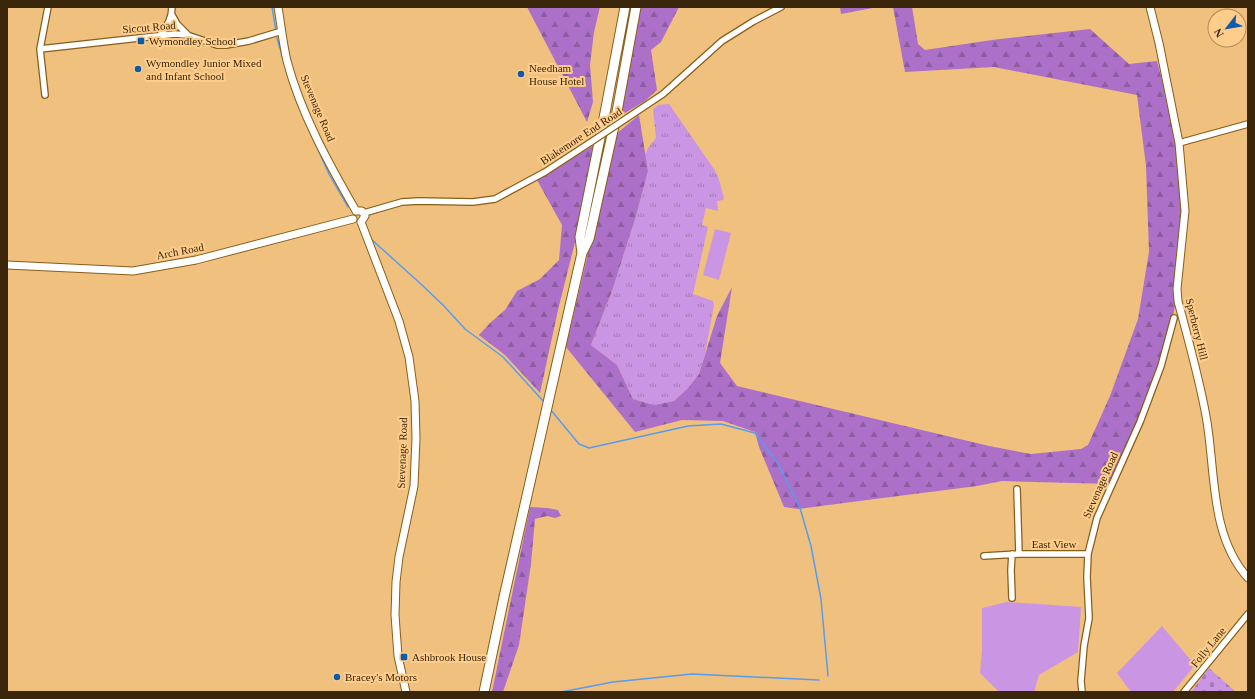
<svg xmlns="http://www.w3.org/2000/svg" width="1255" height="699" font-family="'Times New Roman',serif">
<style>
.grass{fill:url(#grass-tufts)}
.forest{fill:url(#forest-firs)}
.cemetery{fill:url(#cemetery-stones)}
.park{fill:#ca96e3}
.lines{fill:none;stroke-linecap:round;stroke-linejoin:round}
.stream{stroke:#589cee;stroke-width:1.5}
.minor-casing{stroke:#895e18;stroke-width:8}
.tertiary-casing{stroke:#895e18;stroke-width:9}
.primary-casing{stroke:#895e18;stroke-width:11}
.minor{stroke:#fff;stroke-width:5.5}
.tertiary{stroke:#fff;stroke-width:7}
.primary{stroke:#fff;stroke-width:9}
.minor-bridge-casing{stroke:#895e18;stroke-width:8;stroke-linecap:butt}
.minor-bridge{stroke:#fff;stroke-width:5.5}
.poi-dot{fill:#0e5ba9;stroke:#fecd8c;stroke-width:1.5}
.labels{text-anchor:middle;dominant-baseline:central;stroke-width:4;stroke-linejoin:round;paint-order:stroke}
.street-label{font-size:11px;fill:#3a270b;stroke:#fecd8c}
.poi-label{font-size:11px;fill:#3a270b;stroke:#fecd8c;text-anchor:start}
</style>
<defs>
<pattern id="grass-tufts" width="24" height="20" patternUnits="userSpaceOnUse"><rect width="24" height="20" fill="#ca96e3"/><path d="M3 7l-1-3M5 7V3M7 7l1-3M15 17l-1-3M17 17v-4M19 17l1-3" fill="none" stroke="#a57ab6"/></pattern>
<pattern id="forest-firs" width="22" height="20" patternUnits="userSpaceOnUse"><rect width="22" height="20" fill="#ac70c8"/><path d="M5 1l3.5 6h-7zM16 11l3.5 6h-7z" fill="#8d5ca1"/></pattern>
<pattern id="cemetery-stones" width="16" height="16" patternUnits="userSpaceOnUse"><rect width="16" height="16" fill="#ca96e3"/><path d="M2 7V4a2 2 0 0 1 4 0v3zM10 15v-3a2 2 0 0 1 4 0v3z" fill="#a57ab6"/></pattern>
</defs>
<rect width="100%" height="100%" fill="#f0c07f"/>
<!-- grass -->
<path class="grass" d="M 669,104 L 714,169 L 718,176 L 724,198 L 723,200 L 717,201 L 718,211 L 706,208 L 702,225 L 708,227 L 693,294 L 713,301 L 714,305 L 705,354 L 699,374 L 688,388 L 674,401 L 654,405 L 633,399 L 617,365 L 591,345 L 612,291 L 636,216 L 648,171 L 645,155 L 648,148 L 656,138 L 653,109 L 658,105 Z"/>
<!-- forest -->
<path class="forest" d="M 527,7 L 600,7 L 594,32 L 590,65 L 593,102 L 587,122 Z
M 640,7 L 679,7 L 661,42 L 651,50 L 657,90 L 645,101 L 620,116 Z
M 840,7 L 878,7 L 841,14 Z
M 893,7 L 912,7 L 918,44 L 925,50 L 992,40 L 1090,29 L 1129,64 L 1157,61 C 1170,110 1180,160 1182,210 C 1183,228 1180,247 1178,265 C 1177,282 1177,300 1173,316 C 1159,374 1134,429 1111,484 L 1002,481 L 977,486 L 867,500 L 798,509 L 784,507 L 759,447 L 755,432 L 723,421 L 682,420 L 635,432 L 566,347 L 616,134 L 639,115 L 648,171 L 636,216 L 612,291 L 591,345 L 617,365 L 633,399 L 654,405 L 674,401 L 688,388 L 699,374 L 717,316 L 732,287 L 720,363 L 737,386 L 989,446 L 1031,454 L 1081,449 L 1088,445 L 1110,396 L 1138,319 L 1149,252 L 1146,166 L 1137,95 L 994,67 L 905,72 Z
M 594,145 L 577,234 L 558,310 L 540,393 L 505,355 L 479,335 L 490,323 L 505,310 L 517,291 L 540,279 L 559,260 L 562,225 L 537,180 Z
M 530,507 L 547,508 L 558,510 L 561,516 L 555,518 L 547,516 L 535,519 L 531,564 L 519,645 L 503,692 L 492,692 Z"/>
<!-- cemetery -->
<path class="cemetery" d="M 1209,668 L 1236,692 L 1191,692 Z"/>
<!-- park -->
<path class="park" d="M 715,229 L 731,233 L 719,280 L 703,275 Z
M 1007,602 L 1081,607 L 1078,652 L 1039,675 L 1034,692 L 999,692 L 980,673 L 982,650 L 982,608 Z
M 1162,626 L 1195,665 L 1173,692 L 1131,692 L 1117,673 Z"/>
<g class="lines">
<!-- stream -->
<path class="stream" d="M 272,7 L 276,31
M 277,38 L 283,59
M 293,91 L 297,103
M 311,134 L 329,174 L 348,207
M 371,239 L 422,285 L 444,306 L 465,329 L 503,357 L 545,403
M 550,409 L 579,444 L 589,448 L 688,426 L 721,424 L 755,433 L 777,462 L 800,508 L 811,546 L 821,599 L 828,676
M 561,692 L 613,682 L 692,674 L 819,680"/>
<!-- minor casing -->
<g class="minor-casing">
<path id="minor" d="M 172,15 L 177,24 L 187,34
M 160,35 C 167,27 172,19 172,7
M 40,49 L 175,34 L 187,35 L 217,45 L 226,45 L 249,41 L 282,31
M 45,95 L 40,49 L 48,7
M 627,118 L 663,94 L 722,41 L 754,21 L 781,7
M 1179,143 L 1248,124
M 364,213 L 402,202 L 419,201 L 473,202 L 495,199 L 545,172 L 591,142
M 1017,489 L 1019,554
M 1012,554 L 1011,570 L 1012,598
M 984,556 L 1019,554 L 1088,554
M 1082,692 L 1081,681 L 1084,646 L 1089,618 L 1087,577 L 1088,554 L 1097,518 L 1140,422 L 1161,366 L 1174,318
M 1184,692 L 1248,614"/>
</g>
<!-- tertiary casing -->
<g class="tertiary-casing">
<path id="tertiary" d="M 278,7 C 281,25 283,44 287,61 C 301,114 329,164 356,211
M 1150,7 L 1159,43 L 1179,143 L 1185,211 L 1177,289 L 1178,301 C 1188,339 1199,377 1206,416 C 1216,470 1209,535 1248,578
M 356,211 L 362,211 L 365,216 L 361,222
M 361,222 L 399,321 L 409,357 L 415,401 L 416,438 L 414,486 L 399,557 L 396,582 L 395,615 L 398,656 L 406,692
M 7,265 L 133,271 L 196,260 L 353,219"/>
</g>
<!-- primary casing -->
<g class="primary-casing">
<path id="primary" d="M 582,253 L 580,237 L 605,113 L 625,7
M 484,692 L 504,597 L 582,253 L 589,239 L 616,117 L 636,7"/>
</g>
<!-- minor -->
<use href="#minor" class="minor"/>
<!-- tertiary -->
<use href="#tertiary" class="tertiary"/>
<!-- primary -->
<use href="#primary" class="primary"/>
<!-- minor-bridge casing -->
<g class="minor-bridge-casing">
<path id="minor-bridge" d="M 591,142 L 627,118"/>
</g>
<!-- minor-bridge -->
<use href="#minor-bridge" class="minor-bridge"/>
</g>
<!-- markers -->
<g class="poi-dot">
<rect x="137" y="37" width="8" height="8" rx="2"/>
<circle cx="138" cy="69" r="4"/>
<circle cx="521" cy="74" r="4"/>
<rect x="400" y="653" width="8" height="8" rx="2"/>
<circle cx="337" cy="677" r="4"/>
</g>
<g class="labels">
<!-- street labels -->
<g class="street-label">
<text transform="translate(149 27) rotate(-5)">Siccut Road</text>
<text transform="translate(318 108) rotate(67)">Stevenage Road</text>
<text transform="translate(581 136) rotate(-33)">Blakemore End Road</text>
<text transform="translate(180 251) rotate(-11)">Arch Road</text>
<text transform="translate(1197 329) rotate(76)">Sperberry Hill</text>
<text transform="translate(402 453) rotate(-88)">Stevenage Road</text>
<text transform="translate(1100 485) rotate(-66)">Stevenage Road</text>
<text x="1054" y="544">East View</text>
<text transform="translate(1208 647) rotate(-51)">Folly Lane</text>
</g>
<!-- poi labels -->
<g class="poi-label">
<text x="149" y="41">Wymondley School</text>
<text x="146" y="63">Wymondley Junior Mixed<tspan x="146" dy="13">and Infant School</tspan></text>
<text x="529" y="68">Needham<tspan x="529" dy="13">House Hotel</tspan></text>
<text x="412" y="657">Ashbrook House</text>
<text x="345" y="677">Bracey's Motors</text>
</g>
</g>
<!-- border -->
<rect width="1255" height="699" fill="none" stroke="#3a270b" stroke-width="16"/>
<!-- north arrow -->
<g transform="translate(1227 28) rotate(239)"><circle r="19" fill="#fecd8c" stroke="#b08b58"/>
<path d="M0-3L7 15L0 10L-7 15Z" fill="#0e5ba9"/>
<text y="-6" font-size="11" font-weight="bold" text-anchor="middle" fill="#3a270b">N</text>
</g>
</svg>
